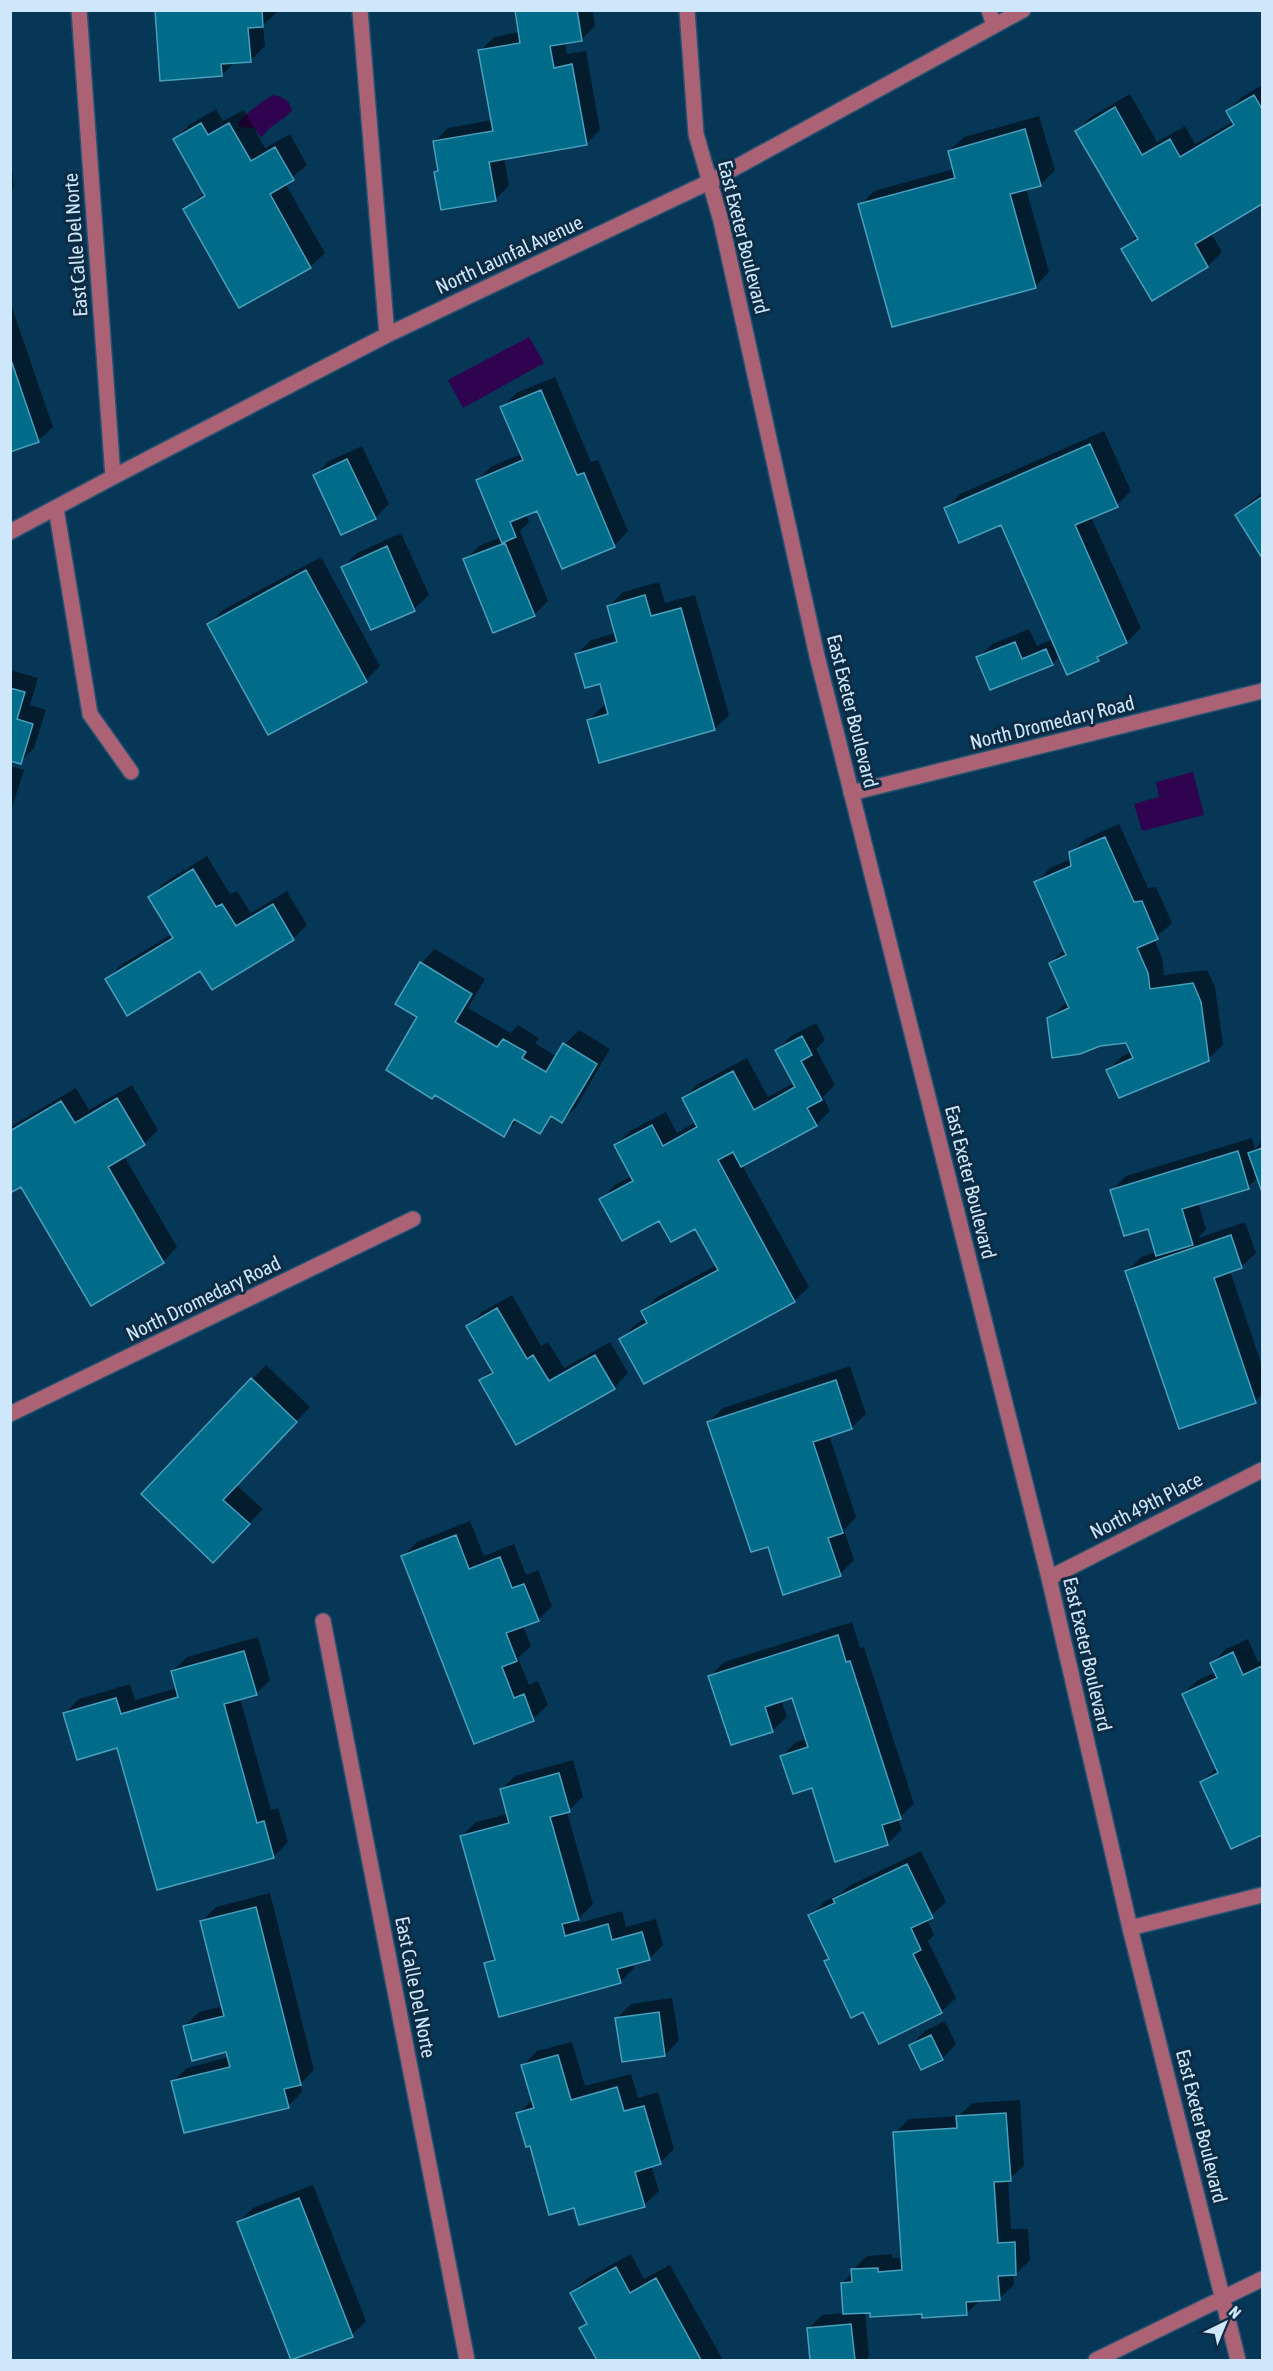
<svg xmlns="http://www.w3.org/2000/svg" width="1273" height="2371" font-family="'Asap Condensed',sans-serif">
<style>
.water{fill:#2f034f}
.shadow{fill:#0007;fill-rule:evenodd}
.building{fill:#006c89;stroke:#4a9fbd;stroke-width:1.5}
.lines{fill:none;stroke-linecap:round;stroke-linejoin:round}
.minor-casing{stroke:#265371;stroke-width:18}
.minor{stroke:#ab6275;stroke-width:15}
.labels{text-anchor:middle;dominant-baseline:central;stroke-width:6;stroke-linejoin:round;paint-order:stroke}
.street-label{font-size:20px;fill:#cfe7fb;stroke:#0d2c43}
</style>
<rect width="100%" height="100%" fill="#063757"/>
<!-- water -->
<path class="water" d="M 274,95 C 284,98 289,99 292,110 C 283,122 270,124 263,136 L 261,137 L 254,128 L 239,127 L 238,123 C 249,111 260,102 274,95 Z
M 529,337 L 544,363 L 463,408 L 448,380 Z
M 1193,772 L 1204,815 L 1142,831 L 1134,804 L 1159,797 L 1156,782 Z"/>
<!-- shadow -->
<path class="shadow" d="M 156,10 L 277,10 L 277,12 L 263,25 L 265,46 L 251,60 L 235,62 L 222,75 Z
M 516,10 L 593,10 L 595,26 L 581,40 L 565,42 L 567,54 L 586,51 L 600,130 L 586,144 L 504,158 L 509,185 L 495,200 L 435,173 L 439,169 L 434,142 L 448,128 L 492,120 L 480,51 L 494,37 L 520,32 Z
M 1262,85 L 1262,202 L 1211,233 L 1222,252 L 1208,266 L 1152,298 L 1123,249 L 1137,235 L 1076,131 L 1091,117 L 1130,94 L 1157,142 L 1185,126 L 1195,144 L 1234,121 L 1228,111 L 1242,97 Z
M 216,109 L 223,121 L 244,110 L 265,148 L 290,134 L 307,165 L 285,183 L 325,253 L 310,267 L 240,306 L 185,209 L 205,192 L 175,139 L 189,125 Z
M 1039,116 L 1055,170 L 1041,184 L 1026,188 L 1049,272 L 1035,287 L 860,205 L 874,191 L 954,169 L 949,151 L 964,137 Z
M 10,152 L 14,187 L 10,191 Z
M 10,302 L 53,427 L 38,441 L 10,450 Z
M 555,377 L 591,462 L 598,460 L 628,531 L 614,546 L 538,509 L 526,514 L 529,522 L 520,531 L 548,601 L 534,615 L 465,560 L 479,546 L 501,537 L 477,480 L 492,466 L 522,454 L 502,408 L 516,393 Z
M 1104,431 L 1131,491 L 1117,505 L 1091,517 L 1141,628 L 1127,642 L 1107,651 L 1098,659 L 1060,656 L 1052,664 L 978,658 L 992,644 L 1029,629 L 1037,646 L 1053,639 L 1001,523 L 946,508 L 960,494 Z
M 362,446 L 389,504 L 375,518 L 315,476 L 329,461 Z
M 1262,493 L 1262,555 L 1237,515 L 1251,501 Z
M 401,533 L 429,595 L 414,609 L 371,628 L 343,567 L 357,553 Z
M 321,557 L 380,666 L 366,680 L 269,733 L 209,624 L 223,610 Z
M 659,582 L 665,603 L 695,595 L 729,715 L 715,729 L 589,720 L 603,706 L 607,705 L 601,683 L 577,654 L 591,640 L 616,633 L 609,606 L 623,592 ZM 624,638 L 625,641 L 592,651 L 592,648 Z
M 10,670 L 38,678 L 30,705 L 46,710 L 34,748 L 20,762 L 10,760 Z
M 10,766 L 24,770 L 10,814 Z
M 1119,824 L 1148,888 L 1156,887 L 1172,923 L 1154,939 L 1162,958 L 1164,975 L 1207,970 L 1215,987 L 1223,1045 L 1208,1059 L 1108,1070 L 1122,1056 L 1132,1052 L 1127,1041 L 1048,1019 L 1067,1002 L 1050,963 L 1065,949 L 1036,882 L 1050,868 L 1071,859 L 1071,853 L 1085,839 Z
M 207,856 L 230,894 L 237,891 L 251,913 L 287,891 L 307,925 L 293,939 L 201,969 L 107,979 L 121,965 L 172,934 L 150,897 L 164,883 Z
M 435,949 L 485,979 L 468,1008 L 511,1033 L 518,1025 L 539,1038 L 535,1043 L 557,1057 L 565,1044 L 579,1030 L 610,1049 L 576,1107 L 562,1121 L 555,1116 L 539,1132 L 517,1121 L 503,1135 L 419,1016 L 421,963 Z
M 816,1023 L 825,1040 L 816,1049 L 835,1085 L 823,1097 L 830,1111 L 816,1125 L 742,1165 L 809,1287 L 794,1301 L 621,1339 L 635,1325 L 646,1318 L 642,1312 L 657,1297 L 717,1265 L 696,1227 L 659,1219 L 601,1200 L 615,1185 L 632,1176 L 615,1146 L 630,1131 L 666,1112 L 677,1133 L 696,1122 L 683,1099 L 698,1084 L 747,1058 L 768,1097 L 794,1083 L 777,1050 L 791,1036 Z
M 132,1085 L 158,1130 L 144,1144 L 124,1156 L 177,1247 L 163,1262 L 91,1304 L 21,1185 L 10,1191 L 10,1127 L 76,1088 L 89,1110 Z
M 1252,1138 L 1255,1149 L 1262,1141 L 1262,1188 L 1258,1177 L 1248,1187 L 1198,1202 L 1206,1229 L 1198,1238 L 1245,1222 L 1256,1253 L 1241,1267 L 1230,1271 L 1262,1366 L 1262,1394 L 1256,1401 L 1180,1427 L 1126,1272 L 1141,1257 L 1156,1252 L 1149,1227 L 1112,1190 L 1126,1176 Z
M 512,1295 L 541,1346 L 548,1342 L 564,1368 L 610,1342 L 628,1373 L 614,1388 L 481,1380 L 493,1369 L 468,1326 L 482,1312 Z
M 266,1365 L 310,1407 L 236,1485 L 263,1509 L 227,1547 L 143,1494 Z
M 850,1366 L 866,1414 L 851,1428 L 829,1435 L 856,1517 L 844,1530 L 854,1560 L 840,1574 L 769,1545 L 709,1422 L 723,1408 Z
M 470,1521 L 484,1556 L 514,1544 L 526,1575 L 538,1570 L 552,1606 L 538,1620 L 523,1626 L 531,1646 L 518,1658 L 529,1685 L 538,1681 L 548,1705 L 533,1719 L 475,1742 L 403,1556 L 417,1542 Z
M 852,1622 L 860,1648 L 864,1647 L 914,1804 L 898,1819 L 902,1830 L 887,1844 L 813,1786 L 782,1756 L 796,1742 L 807,1739 L 793,1696 L 781,1700 L 787,1717 L 772,1731 L 710,1676 L 724,1662 Z
M 258,1637 L 270,1680 L 256,1694 L 240,1698 L 271,1810 L 278,1808 L 288,1842 L 274,1856 L 118,1747 L 65,1713 L 79,1699 L 130,1684 L 135,1700 L 177,1688 L 173,1671 L 187,1657 Z
M 1248,1639 L 1258,1662 L 1262,1660 L 1262,1833 L 1232,1847 L 1202,1782 L 1216,1768 L 1183,1694 L 1198,1680 L 1216,1672 L 1212,1663 L 1226,1649 Z
M 573,1760 L 583,1797 L 567,1812 L 593,1904 L 578,1919 L 579,1923 L 622,1911 L 626,1927 L 656,1919 L 663,1945 L 649,1959 L 633,1963 L 634,1968 L 620,1982 L 486,1964 L 495,1955 L 461,1837 L 476,1822 L 508,1814 L 501,1790 L 515,1776 Z
M 921,1851 L 946,1902 L 927,1919 L 934,1935 L 928,1941 L 956,1998 L 941,2012 L 864,2010 L 826,1962 L 830,1957 L 810,1916 L 824,1902 L 840,1894 L 849,1886 Z
M 270,1893 L 314,2070 L 300,2084 L 302,2092 L 288,2106 L 172,2082 L 187,2068 L 229,2057 L 227,2050 L 185,2026 L 199,2012 L 223,2006 L 201,1922 L 216,1907 Z
M 672,1998 L 679,2040 L 665,2055 L 617,2018 L 631,2004 Z
M 945,2021 L 956,2044 L 942,2059 L 911,2045 L 925,2031 Z
M 572,2042 L 585,2086 L 631,2074 L 638,2098 L 658,2092 L 674,2149 L 660,2163 L 651,2165 L 659,2191 L 644,2205 L 575,2206 L 531,2145 L 518,2114 L 533,2099 L 523,2065 L 537,2051 Z
M 1020,2100 L 1024,2166 L 1008,2180 L 1011,2229 L 1028,2229 L 1030,2260 L 1016,2274 L 1013,2274 L 1014,2285 L 999,2299 L 980,2300 L 966,2314 L 865,2311 L 869,2356 L 865,2360 L 811,2360 L 808,2329 L 822,2315 L 844,2313 L 842,2283 L 852,2273 L 852,2270 L 867,2256 L 892,2254 L 892,2258 L 903,2258 L 895,2133 L 909,2119 L 959,2116 L 972,2103 Z
M 313,2185 L 366,2321 L 352,2335 L 238,2223 L 253,2208 Z
M 631,2254 L 644,2279 L 670,2265 L 723,2360 L 598,2360 L 581,2329 L 588,2321 L 572,2293 L 586,2279 Z"/>
<!-- building -->
<path class="building" d="M 155,10 L 262,10 L 263,27 L 248,28 L 251,62 L 221,64 L 222,76 L 160,81 Z
M 515,10 L 577,10 L 582,41 L 550,46 L 554,68 L 572,64 L 587,145 L 489,162 L 496,201 L 441,210 L 434,172 L 438,171 L 433,141 L 493,131 L 478,50 L 520,43 Z
M 1254,95 L 1262,109 L 1262,204 L 1195,244 L 1208,267 L 1152,301 L 1121,249 L 1138,239 L 1075,131 L 1115,107 L 1142,155 L 1170,139 L 1180,157 L 1234,125 L 1226,111 Z
M 201,123 L 208,135 L 229,123 L 251,161 L 275,147 L 294,180 L 270,194 L 311,268 L 239,308 L 183,209 L 205,196 L 173,139 Z
M 1025,129 L 1041,186 L 1010,194 L 1036,288 L 892,327 L 858,204 L 955,178 L 948,151 Z
M 10,357 L 39,442 L 10,452 Z
M 541,390 L 577,475 L 584,473 L 615,547 L 562,569 L 537,511 L 510,522 L 516,537 L 502,543 L 476,480 L 523,460 L 500,407 Z
M 1090,444 L 1118,507 L 1075,525 L 1127,643 L 1097,657 L 1099,661 L 1067,675 L 1001,525 L 959,543 L 944,508 Z
M 347,459 L 376,519 L 341,535 L 313,475 Z
M 1262,497 L 1262,558 L 1235,515 Z
M 505,543 L 535,616 L 493,633 L 463,559 Z
M 387,546 L 415,611 L 371,630 L 341,567 Z
M 306,570 L 367,682 L 268,735 L 207,624 Z
M 645,595 L 651,616 L 681,608 L 715,730 L 599,763 L 587,720 L 608,714 L 600,684 L 585,688 L 575,654 L 617,642 L 607,606 Z
M 1015,642 L 1022,659 L 1046,649 L 1053,665 L 990,690 L 976,657 Z
M 10,688 L 25,692 L 17,719 L 33,724 L 21,764 L 10,761 Z
M 1105,837 L 1134,902 L 1142,901 L 1158,939 L 1137,948 L 1148,973 L 1150,989 L 1193,983 L 1201,1002 L 1209,1061 L 1119,1098 L 1106,1070 L 1133,1058 L 1126,1043 L 1100,1046 L 1080,1054 L 1052,1058 L 1047,1018 L 1069,1008 L 1049,963 L 1066,955 L 1034,882 L 1071,866 L 1069,852 Z
M 193,869 L 216,907 L 222,904 L 236,926 L 273,904 L 294,940 L 212,990 L 200,971 L 127,1016 L 105,979 L 173,938 L 148,897 Z
M 420,962 L 472,994 L 455,1022 L 497,1047 L 503,1039 L 526,1052 L 522,1058 L 546,1072 L 563,1043 L 597,1064 L 562,1123 L 551,1116 L 540,1134 L 514,1119 L 504,1137 L 435,1095 L 432,1099 L 386,1070 L 417,1017 L 395,1004 Z
M 802,1036 L 812,1055 L 801,1061 L 822,1100 L 807,1108 L 817,1126 L 741,1167 L 733,1152 L 718,1160 L 795,1302 L 644,1384 L 619,1339 L 647,1323 L 641,1311 L 718,1270 L 695,1229 L 671,1242 L 659,1221 L 622,1241 L 599,1199 L 633,1181 L 614,1145 L 652,1125 L 663,1146 L 697,1127 L 682,1098 L 733,1071 L 754,1110 L 795,1087 L 775,1050 Z
M 117,1098 L 145,1145 L 108,1167 L 164,1263 L 91,1306 L 21,1187 L 10,1193 L 10,1131 L 61,1101 L 75,1123 Z
M 1262,1148 L 1262,1192 L 1248,1153 Z
M 1238,1151 L 1249,1189 L 1182,1209 L 1193,1245 L 1156,1256 L 1148,1229 L 1124,1236 L 1110,1190 Z
M 1231,1235 L 1242,1268 L 1214,1278 L 1256,1403 L 1179,1429 L 1125,1271 Z
M 497,1308 L 527,1359 L 533,1355 L 549,1381 L 595,1355 L 615,1389 L 516,1445 L 479,1380 L 493,1373 L 466,1326 Z
M 251,1378 L 297,1422 L 223,1500 L 250,1524 L 213,1563 L 141,1494 Z
M 836,1380 L 852,1429 L 813,1442 L 843,1533 L 828,1538 L 841,1576 L 783,1595 L 768,1547 L 751,1552 L 707,1422 Z
M 456,1535 L 469,1569 L 500,1557 L 512,1588 L 524,1584 L 539,1621 L 506,1633 L 517,1661 L 502,1667 L 514,1698 L 524,1694 L 534,1721 L 474,1744 L 401,1556 Z
M 838,1635 L 846,1662 L 850,1661 L 901,1819 L 882,1825 L 888,1845 L 835,1862 L 812,1788 L 793,1794 L 780,1756 L 808,1747 L 792,1698 L 765,1707 L 773,1732 L 731,1745 L 708,1676 Z
M 244,1651 L 257,1695 L 224,1704 L 257,1823 L 264,1821 L 274,1858 L 157,1890 L 117,1748 L 77,1760 L 63,1713 L 116,1698 L 121,1714 L 178,1697 L 171,1671 Z
M 1233,1652 L 1243,1675 L 1262,1666 L 1262,1835 L 1231,1849 L 1200,1782 L 1218,1773 L 1182,1694 L 1217,1678 L 1210,1663 Z
M 559,1773 L 570,1812 L 550,1817 L 579,1920 L 562,1924 L 565,1936 L 608,1924 L 612,1940 L 642,1932 L 650,1960 L 617,1969 L 621,1983 L 499,2017 L 484,1963 L 495,1960 L 460,1836 L 509,1823 L 500,1789 Z
M 907,1864 L 933,1918 L 911,1928 L 921,1950 L 913,1954 L 942,2013 L 879,2044 L 863,2012 L 851,2018 L 824,1961 L 829,1959 L 808,1915 L 835,1903 L 833,1899 Z
M 256,1907 L 301,2085 L 284,2089 L 289,2108 L 184,2133 L 171,2081 L 230,2067 L 226,2052 L 192,2061 L 183,2026 L 224,2016 L 200,1921 Z
M 659,2012 L 665,2056 L 622,2062 L 615,2018 Z
M 931,2035 L 943,2060 L 921,2070 L 909,2045 Z
M 558,2055 L 571,2100 L 617,2087 L 624,2111 L 644,2106 L 661,2164 L 635,2172 L 645,2207 L 579,2225 L 574,2208 L 549,2215 L 530,2146 L 526,2147 L 516,2113 L 534,2108 L 521,2065 Z
M 1006,2113 L 1011,2181 L 994,2182 L 998,2243 L 1015,2242 L 1016,2275 L 998,2276 L 1000,2300 L 966,2302 L 967,2315 L 922,2318 L 922,2314 L 870,2317 L 870,2313 L 843,2314 L 841,2283 L 852,2282 L 851,2269 L 878,2268 L 878,2272 L 902,2270 L 893,2132 L 957,2128 L 956,2116 Z
M 299,2198 L 353,2337 L 291,2360 L 237,2222 Z
M 616,2267 L 630,2293 L 656,2278 L 701,2360 L 597,2360 L 579,2328 L 587,2324 L 570,2293 Z
M 851,2324 L 855,2360 L 810,2360 L 807,2328 Z"/>
<g class="lines">
<!-- minor casing -->
<g class="minor-casing">
<path id="minor" d="M 79,10 L 113,477
M 360,10 L 387,335
M 687,10 L 696,134 L 721,221 L 817,656 L 1049,1578 L 1130,1928 L 1238,2360
M 989,10 L 994,26
M 56,508 L 90,714 L 131,772
M 10,532 L 113,477 L 387,335 L 709,182 L 1023,10
M 851,793 L 1262,691
M 10,1414 L 413,1219
M 1049,1578 L 1262,1470
M 323,1621 L 467,2360
M 1130,1928 L 1262,1895
M 1096,2360 L 1262,2279"/>
</g>
<!-- minor -->
<use href="#minor" class="minor"/>
</g>
<g class="labels">
<!-- street labels -->
<g class="street-label">
<text transform="translate(744 237) rotate(76)">East Exeter Boulevard</text>
<text transform="translate(75 245) rotate(-94)">East Calle Del Norte</text>
<text transform="translate(509 254) rotate(-25)">North Launfal Avenue</text>
<text transform="translate(853 711) rotate(76)">East Exeter Boulevard</text>
<text transform="translate(1052 722) rotate(-14)">North Dromedary Road</text>
<text transform="translate(971 1182) rotate(76)">East Exeter Boulevard</text>
<text transform="translate(203 1298) rotate(-26)">North Dromedary Road</text>
<text transform="translate(1146 1505) rotate(-27)">North 49th Place</text>
<text transform="translate(1088 1654) rotate(77)">East Exeter Boulevard</text>
<text transform="translate(416 1987) rotate(79)">East Calle Del Norte</text>
<text transform="translate(1202 2126) rotate(76)">East Exeter Boulevard</text>
</g>
</g>
<!-- border -->
<rect width="1273" height="2371" fill="none" stroke="#cfe7fb" stroke-width="24"/>
<!-- north arrow -->
<g transform="translate(1225 2323) rotate(43)" stroke="#0d2c43" stroke-width="4.5" paint-order="stroke">
<path d="M0-4.5L10 22L0 15L-10 22Z" fill="#cfe7fb"/>
<text y="-9" font-size="16" font-weight="bold" text-anchor="middle" fill="#cfe7fb">N</text>
</g>
</svg>
